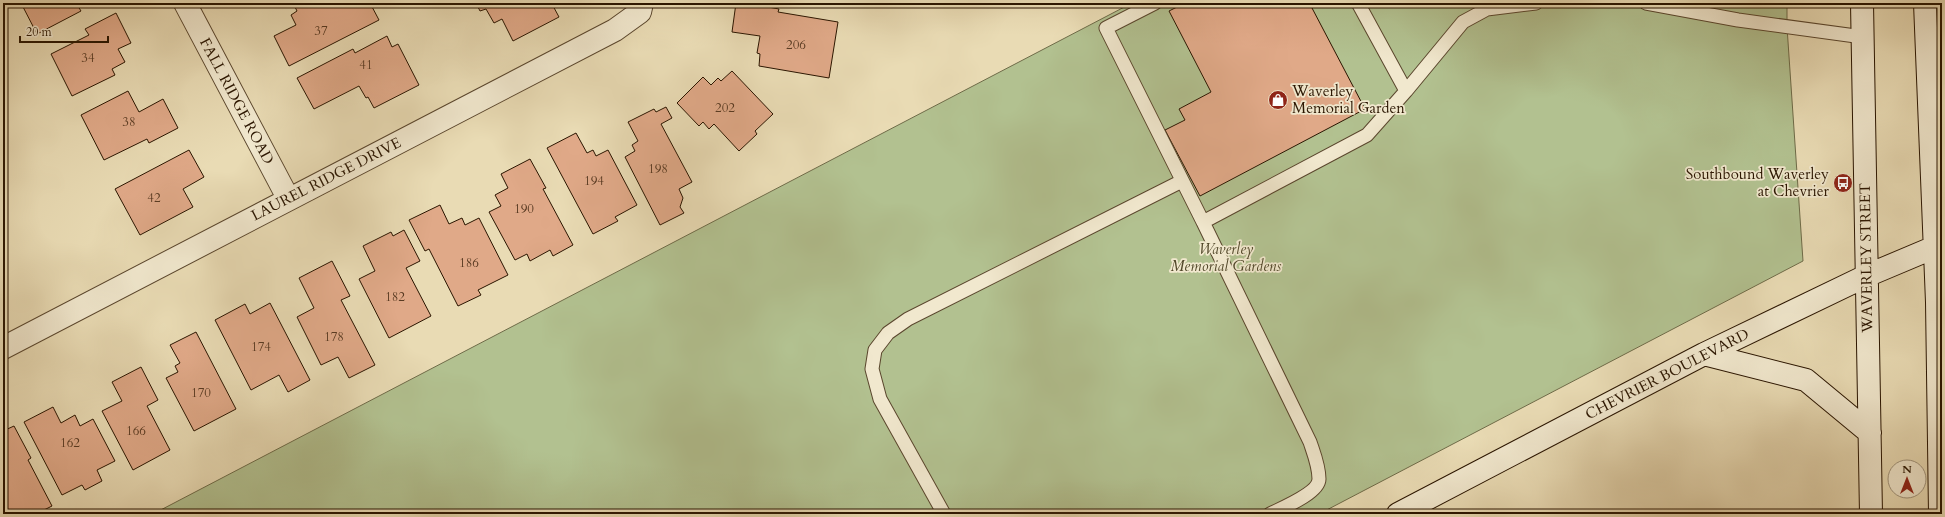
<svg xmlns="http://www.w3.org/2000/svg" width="1945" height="517" font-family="Cardo,serif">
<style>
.green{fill:#b2c190;stroke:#6e6b48}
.building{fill:#e0a988;stroke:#2a1500}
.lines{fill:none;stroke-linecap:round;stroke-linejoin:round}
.lane-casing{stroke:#5a462d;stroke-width:15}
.street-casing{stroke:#5a462d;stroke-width:24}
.secondary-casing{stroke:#2a1500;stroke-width:24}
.lane{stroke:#f1e8ce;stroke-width:13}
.street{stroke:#f1e8ce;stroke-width:22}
.secondary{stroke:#f1e8ce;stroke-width:22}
.labels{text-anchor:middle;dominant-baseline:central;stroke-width:3.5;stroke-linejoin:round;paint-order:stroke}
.number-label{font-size:13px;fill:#583a22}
.poi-label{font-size:15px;fill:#2a1500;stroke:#f1e8ce;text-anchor:start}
.street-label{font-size:15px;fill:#2a1500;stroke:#f1e8ce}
.park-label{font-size:15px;font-style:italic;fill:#53492b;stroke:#f1e8ce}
</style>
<rect width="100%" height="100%" fill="#e9dbb4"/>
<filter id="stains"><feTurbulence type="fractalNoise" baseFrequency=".005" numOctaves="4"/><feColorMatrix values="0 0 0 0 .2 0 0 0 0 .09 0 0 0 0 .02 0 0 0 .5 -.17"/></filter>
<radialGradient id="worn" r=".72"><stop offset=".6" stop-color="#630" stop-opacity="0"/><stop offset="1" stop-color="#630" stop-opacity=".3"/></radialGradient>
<!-- green -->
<path class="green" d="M 1132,3 L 1787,3 L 1787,27 L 1803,261 L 1319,514 L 153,514 Z"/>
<!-- building -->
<path class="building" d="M 21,3 L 76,3 L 81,11 L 37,34 Z
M 293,3 L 370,3 L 379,20 L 289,66 L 274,36 L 296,25 L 291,15 L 297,11 Z
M 476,3 L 553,3 L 552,4 L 559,17 L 513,41 L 502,19 L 494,23 L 486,9 L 480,11 Z
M 736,3 L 747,3 L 779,9 L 778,12 L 838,22 L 829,78 L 759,66 L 760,54 L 757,53 L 760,36 L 732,32 Z
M 1185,3 L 1321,3 L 1312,8 L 1365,109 L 1200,196 L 1165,130 L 1185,120 L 1179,109 L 1211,92 L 1169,11 Z
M 116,13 L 131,43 L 118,49 L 125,62 L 112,69 L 115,75 L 72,96 L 51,54 L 89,35 L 85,29 Z
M 387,36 L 392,47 L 398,44 L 419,85 L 374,108 L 368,97 L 366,98 L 359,86 L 314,109 L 297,78 L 353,49 L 355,53 Z
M 732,71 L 773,114 L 755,131 L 757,134 L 739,151 L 714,124 L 709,129 L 703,122 L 699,126 L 677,103 L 703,77 L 711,85 L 718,78 L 721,81 Z
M 128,91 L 139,112 L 163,99 L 178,128 L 149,143 L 147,139 L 104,160 L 81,115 Z
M 666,107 L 672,118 L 661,124 L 692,182 L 679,189 L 683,198 L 680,207 L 684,213 L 660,225 L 625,157 L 635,151 L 632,145 L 638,141 L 628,122 L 654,109 L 656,112 Z
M 576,133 L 587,153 L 593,150 L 596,156 L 608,150 L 637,205 L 615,217 L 618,221 L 593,234 L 547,148 Z
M 189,150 L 204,177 L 183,189 L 193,207 L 140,235 L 115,189 Z
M 530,159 L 546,188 L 543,189 L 573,245 L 553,256 L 550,250 L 530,261 L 527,254 L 515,260 L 489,212 L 501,206 L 495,195 L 508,188 L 501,174 Z
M 440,205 L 449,224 L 462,218 L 465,225 L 479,218 L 508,275 L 478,290 L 481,295 L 458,306 L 429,249 L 425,251 L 409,220 Z
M 404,230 L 420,261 L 406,268 L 431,316 L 389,338 L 359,279 L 375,271 L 363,246 L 391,232 L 393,236 Z
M 332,261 L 350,296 L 341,300 L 375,365 L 349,378 L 338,357 L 321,365 L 297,317 L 314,308 L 299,278 Z
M 270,303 L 310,380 L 288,392 L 279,375 L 251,390 L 215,320 L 245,304 L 250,314 Z
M 196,332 L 236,409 L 194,431 L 166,378 L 178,372 L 175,366 L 180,363 L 170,345 Z
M 141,367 L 158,400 L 147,406 L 170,450 L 133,470 L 102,411 L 122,401 L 112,382 Z
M 53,407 L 61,423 L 75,415 L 80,426 L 93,419 L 115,461 L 97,470 L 102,481 L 85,490 L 82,485 L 62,495 L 24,422 Z
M 14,426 L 31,458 L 28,460 L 52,506 L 36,514 L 3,514 L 3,431 Z"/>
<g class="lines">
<!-- lane casing -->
<g class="lane-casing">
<path id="lane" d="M 1155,3 L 1106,28 L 1203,222
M 1646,3 L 1738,20 L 1863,37
M 1406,91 L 1463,22 L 1487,9 L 1536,3
M 944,514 L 880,399 L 872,369 L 875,350 L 888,333 L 908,319 L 1182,181
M 1270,514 C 1282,508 1319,493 1319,479 C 1319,466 1314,454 1310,442 L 1203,222 L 1367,135 L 1406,91 L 1358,3"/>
</g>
<!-- street casing -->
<g class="street-casing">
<path id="street" d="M 185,3 L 288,198
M 3,348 L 615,30 L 640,12 L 642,3"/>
</g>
<!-- secondary casing -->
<g class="secondary-casing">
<path id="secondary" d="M 1862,3 L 1871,514
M 1925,3 L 1937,302 L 1940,514
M 1704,354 L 1806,380 L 1870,433
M 1398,514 L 1704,354 L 1866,276 L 1942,244"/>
</g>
<!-- lane -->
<use href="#lane" class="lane"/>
<!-- street -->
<use href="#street" class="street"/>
<!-- secondary -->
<use href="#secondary" class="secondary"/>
</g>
<!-- icons -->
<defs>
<g id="shop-disc" transform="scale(1)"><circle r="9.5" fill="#8f2418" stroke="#f1e8ce"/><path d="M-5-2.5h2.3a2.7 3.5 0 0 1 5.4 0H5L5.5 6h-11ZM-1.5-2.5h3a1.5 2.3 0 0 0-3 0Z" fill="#fff"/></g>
<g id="bus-disc" transform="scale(1)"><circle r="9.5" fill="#8f2418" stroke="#f1e8ce"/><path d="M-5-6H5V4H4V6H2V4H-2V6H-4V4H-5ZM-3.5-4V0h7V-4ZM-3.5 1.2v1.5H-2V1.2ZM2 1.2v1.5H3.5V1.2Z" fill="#fff"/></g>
</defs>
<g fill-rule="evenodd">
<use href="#shop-disc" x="1278" y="100"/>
<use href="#bus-disc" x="1843" y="183"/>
</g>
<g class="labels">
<!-- number labels -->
<g class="number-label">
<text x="321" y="31">37</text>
<text x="796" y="45">206</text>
<text x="88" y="58">34</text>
<text x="366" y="65">41</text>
<text x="725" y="108">202</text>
<text x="129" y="122">38</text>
<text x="658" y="169">198</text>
<text x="594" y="181">194</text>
<text x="154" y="198">42</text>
<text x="524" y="209">190</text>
<text x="469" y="263">186</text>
<text x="395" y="297">182</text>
<text x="334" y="337">178</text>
<text x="261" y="347">174</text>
<text x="201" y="393">170</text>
<text x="136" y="431">166</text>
<text x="70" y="443">162</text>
</g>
<!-- poi labels -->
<g class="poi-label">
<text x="1292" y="91">Waverley<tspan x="1292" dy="17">Memorial Garden</tspan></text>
<text x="1829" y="174" text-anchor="end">Southbound Waverley<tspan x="1829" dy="17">at Chevrier</tspan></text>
</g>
<!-- street labels -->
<g class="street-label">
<text transform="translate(237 101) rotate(62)">FALL RIDGE ROAD</text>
<text transform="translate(326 179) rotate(-27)">LAUREL RIDGE DRIVE</text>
<text transform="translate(1866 258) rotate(-91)">WAVERLEY STREET</text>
<text transform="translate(1667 374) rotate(-27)">CHEVRIER BOULEVARD</text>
</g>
<!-- park labels -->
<g class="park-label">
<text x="1226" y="249">Waverley<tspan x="1226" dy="17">Memorial Gardens</tspan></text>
</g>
</g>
<!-- margin -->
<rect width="1945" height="517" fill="none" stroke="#e9dbb4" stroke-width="16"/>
<rect x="4" y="4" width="1937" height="509" fill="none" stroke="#2a1500" stroke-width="2"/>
<rect x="8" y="8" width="1929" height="501" fill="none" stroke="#2a1500"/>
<!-- north arrow -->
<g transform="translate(1907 479)"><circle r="19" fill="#f1e8ce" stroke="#a1947c"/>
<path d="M0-3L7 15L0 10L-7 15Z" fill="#8f2418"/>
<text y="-6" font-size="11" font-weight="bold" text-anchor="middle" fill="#2a1500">N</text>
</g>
<!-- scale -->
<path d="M20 36v6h88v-6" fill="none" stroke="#2a1500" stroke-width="2"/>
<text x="26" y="36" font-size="12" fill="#2a1500" stroke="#f1e8ce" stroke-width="3" paint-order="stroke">20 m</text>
<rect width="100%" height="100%" filter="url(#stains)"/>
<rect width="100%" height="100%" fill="url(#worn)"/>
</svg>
